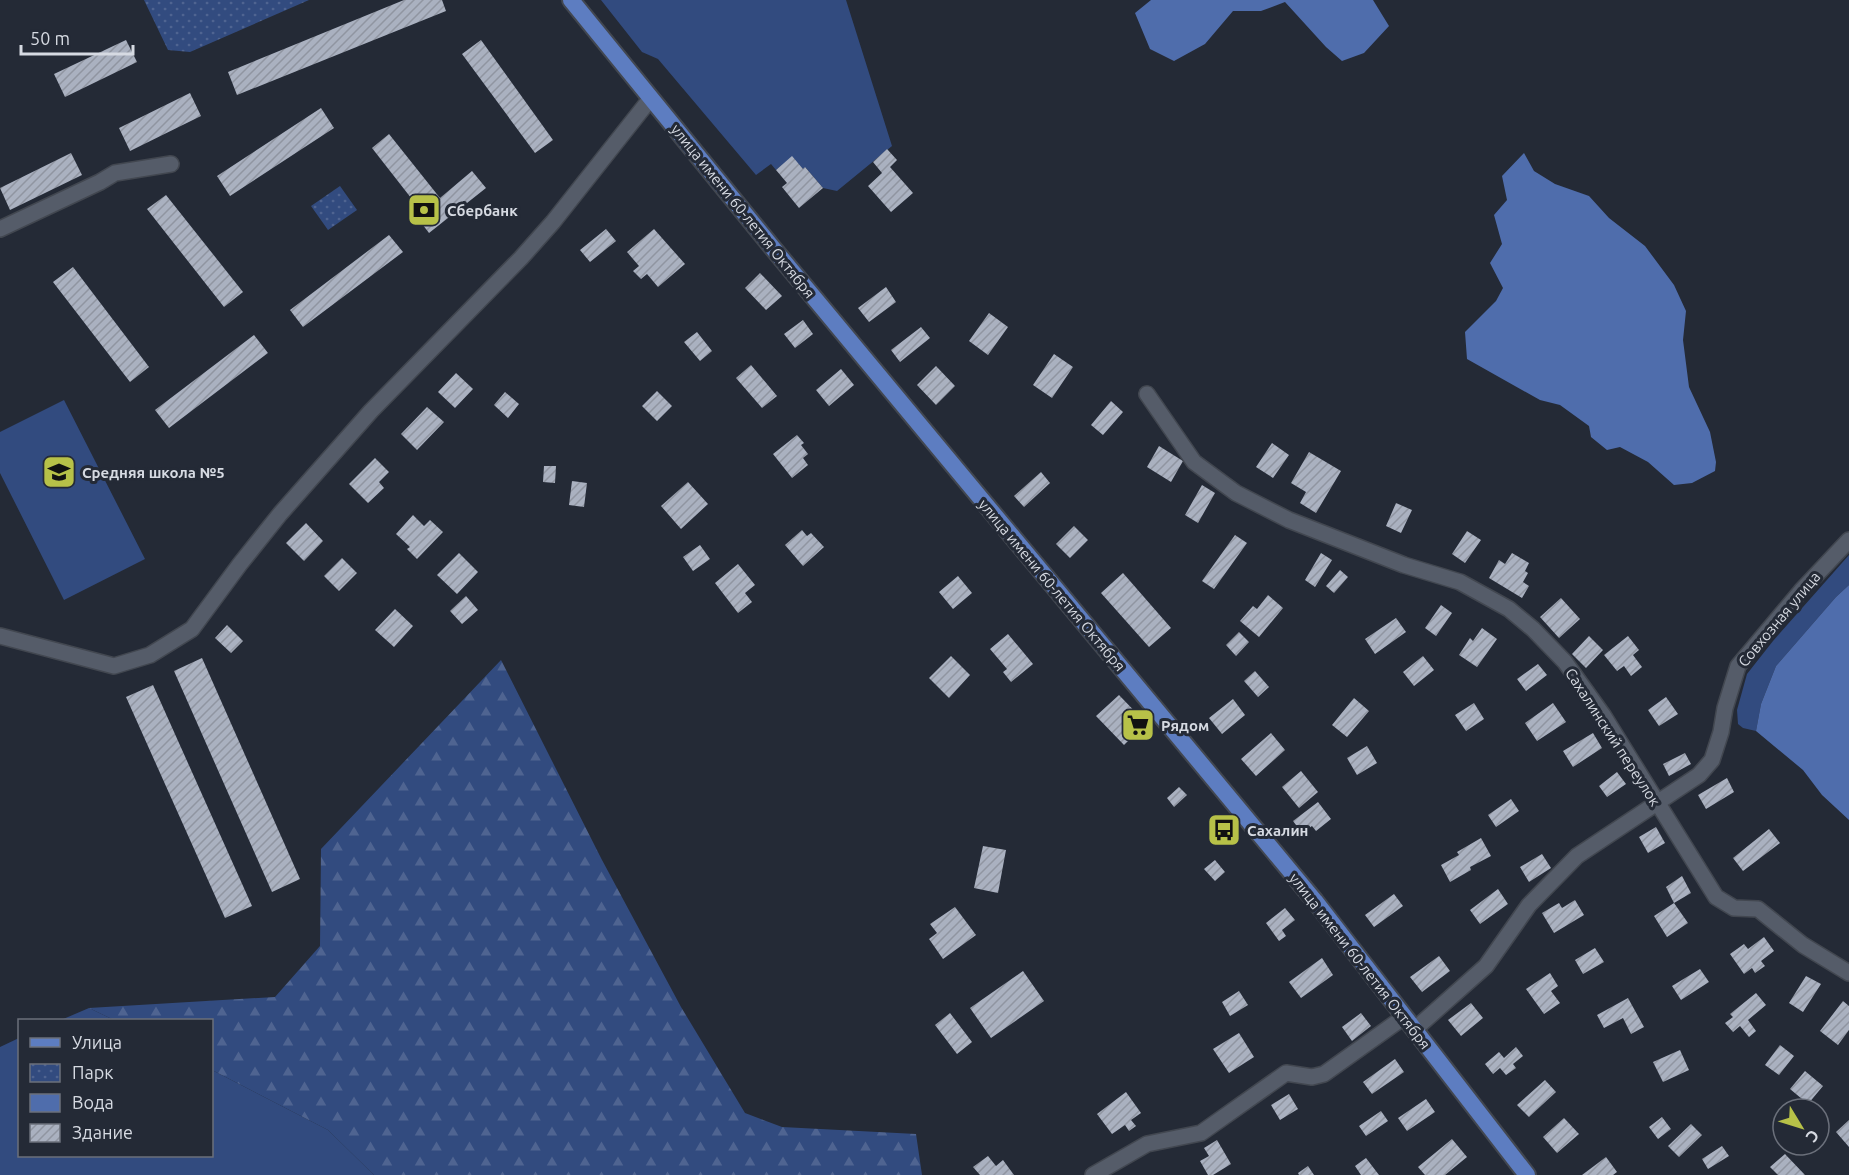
<svg xmlns="http://www.w3.org/2000/svg" width="1849" height="1175" font-family="Ubuntu,sans-serif">
<style>
.grass{fill:#324b7f}
.forest{fill:url(#forest-firs)}
.park{fill:url(#park-dots)}
.water{fill:#4f6dac}
.building{fill:url(#building-hatch)}
.lines{fill:none;stroke-linecap:round;stroke-linejoin:round}
.minor-casing{stroke:#424750;stroke-width:18}
.primary-casing{stroke:#424750;stroke-width:20}
.minor{stroke:#555c69;stroke-width:15}
.primary{stroke:#5d7dc1;stroke-width:16}
.labels{text-anchor:middle;dominant-baseline:central;stroke-width:6;stroke-linejoin:round;paint-order:stroke}
.poi-label{font-size:15px;font-weight:bold;fill:#d6dae2;stroke:#242a36;text-anchor:start}
.street-label{font-size:15px;fill:#d6dae2;stroke:#242a36}
</style>
<defs>
<pattern id="forest-firs" width="22" height="20" patternUnits="userSpaceOnUse" patternTransform="scale(1.5)"><rect width="22" height="20" fill="#324b7f"/><path d="M5 1l3.5 6h-7zM16 11l3.5 6h-7z" fill="#4f6491"/></pattern>
<pattern id="park-dots" width="8" height="8" patternUnits="userSpaceOnUse" patternTransform="scale(1.5)"><rect width="8" height="8" fill="#324b7f"/><path d="M2 2h.1M6 6h.1" fill="none" stroke="#4f6491" stroke-width="1.8" stroke-linecap="round"/></pattern>
<pattern id="building-hatch" width="6" height="6" patternUnits="userSpaceOnUse" patternTransform="scale(1.5)"><rect width="6" height="6" fill="#aab1c0"/><path d="M-1 1l2-2M0 6l6-6M5 7l2-2" fill="none" stroke="#9095a1"/></pattern>
</defs>
<rect width="100%" height="100%" fill="#242a36"/>
<!-- grass -->
<path class="grass" d="M 601,0 L 846,0 L 892,146 L 837,191 L 823,188 L 806,168 L 803,169 L 792,157 L 776,170 L 771,164 L 756,175 L 658,59 L 642,52 Z
M 64,400 L 145,559 L 64,600 L 0,473 L 0,432 Z
M 1849,555 L 1849,585 L 1836,597 L 1776,666 L 1761,704 L 1756,731 L 1743,728 L 1738,724 L 1737,710 L 1747,674 L 1773,641 Z
M 89,1008 L 114,1020 L 61,1020 Z
M 19,1038 L 20,1156 L 212,1156 L 212,1070 L 328,1130 L 374,1175 L 0,1175 L 0,1047 Z"/>
<!-- forest -->
<path class="forest" d="M 501,660 L 602,860 L 681,1007 L 745,1113 L 782,1127 L 916,1134 L 922,1175 L 374,1175 L 328,1130 L 212,1070 L 212,1020 L 114,1020 L 89,1008 L 275,997 L 320,946 L 321,849 Z"/>
<!-- park -->
<path class="park" d="M 144,0 L 309,0 L 190,52 L 168,50 Z
M 340,186 L 357,210 L 328,230 L 311,206 Z"/>
<!-- water -->
<path class="water" d="M 1151,0 L 1373,0 L 1389,26 L 1364,53 L 1342,61 L 1326,47 L 1285,2 L 1261,11 L 1233,11 L 1205,44 L 1174,61 L 1150,49 L 1135,13 Z
M 1524,153 L 1534,171 L 1555,184 L 1589,196 L 1609,218 L 1645,246 L 1674,285 L 1686,311 L 1683,340 L 1689,387 L 1710,432 L 1716,462 L 1715,471 L 1692,483 L 1674,485 L 1648,462 L 1620,447 L 1607,450 L 1591,437 L 1589,426 L 1560,405 L 1540,400 L 1467,359 L 1465,332 L 1496,301 L 1503,288 L 1490,263 L 1502,244 L 1494,215 L 1507,200 L 1502,176 Z
M 1849,585 L 1849,820 L 1822,795 L 1803,770 L 1756,731 L 1761,704 L 1776,666 L 1836,597 Z"/>
<!-- building -->
<path class="building" d="M 404,0 L 442,0 L 446,11 L 237,95 L 228,72 Z
M 126,40 L 137,62 L 65,97 L 54,74 Z
M 481,40 L 553,140 L 535,153 L 462,54 Z
M 190,93 L 201,116 L 130,151 L 119,128 Z
M 321,108 L 334,128 L 230,196 L 217,176 Z
M 389,134 L 440,198 L 472,171 L 486,188 L 429,233 L 416,216 L 422,212 L 372,148 Z
M 887,149 L 897,160 L 890,167 L 913,193 L 891,212 L 868,186 L 882,173 L 873,162 Z
M 71,153 L 82,175 L 10,210 L 0,188 Z
M 792,156 L 803,169 L 805,167 L 823,188 L 799,208 L 782,187 L 787,183 L 776,170 Z
M 166,195 L 243,292 L 224,307 L 147,209 Z
M 606,229 L 616,241 L 590,262 L 580,250 Z
M 654,229 L 685,264 L 658,287 L 647,274 L 641,279 L 633,271 L 639,266 L 627,252 Z
M 389,235 L 403,252 L 303,327 L 290,310 Z
M 73,267 L 149,367 L 130,382 L 53,282 Z
M 760,273 L 782,296 L 766,310 L 745,288 Z
M 886,287 L 896,302 L 869,322 L 858,308 Z
M 989,313 L 1008,327 L 988,355 L 969,341 Z
M 803,320 L 813,334 L 795,348 L 784,334 Z
M 921,327 L 930,338 L 900,362 L 891,350 Z
M 697,332 L 712,351 L 700,361 L 684,342 Z
M 254,335 L 268,353 L 169,428 L 155,410 Z
M 1054,354 L 1073,367 L 1052,398 L 1033,385 Z
M 751,365 L 777,396 L 762,408 L 736,378 Z
M 936,366 L 955,386 L 936,405 L 917,385 Z
M 841,369 L 854,385 L 829,406 L 816,390 Z
M 456,373 L 473,389 L 455,408 L 438,392 Z
M 657,391 L 672,406 L 657,421 L 642,406 Z
M 505,392 L 519,404 L 508,418 L 494,405 Z
M 1111,401 L 1123,412 L 1103,435 L 1091,425 Z
M 427,407 L 444,422 L 417,450 L 401,434 Z
M 797,435 L 804,443 L 801,445 L 808,454 L 803,458 L 808,465 L 792,478 L 773,454 Z
M 1272,443 L 1289,455 L 1273,478 L 1256,467 Z
M 1159,446 L 1183,461 L 1171,482 L 1147,467 Z
M 1309,452 L 1341,471 L 1316,513 L 1300,503 L 1306,492 L 1291,483 Z
M 375,458 L 389,472 L 379,482 L 384,488 L 368,503 L 349,484 Z
M 544,466 L 556,466 L 555,483 L 543,482 Z
M 1041,472 L 1050,483 L 1024,507 L 1014,496 Z
M 572,481 L 587,483 L 584,507 L 569,505 Z
M 688,482 L 708,504 L 681,529 L 661,506 Z
M 1202,485 L 1215,493 L 1198,523 L 1185,515 Z
M 1396,503 L 1412,510 L 1401,533 L 1386,526 Z
M 413,515 L 424,526 L 430,520 L 443,532 L 417,559 L 407,549 L 410,547 L 396,534 Z
M 306,523 L 323,541 L 304,561 L 286,543 Z
M 1074,526 L 1088,540 L 1070,558 L 1056,544 Z
M 802,530 L 807,536 L 811,533 L 824,547 L 803,566 L 785,545 Z
M 1467,531 L 1481,540 L 1465,563 L 1452,554 Z
M 1235,535 L 1247,543 L 1214,589 L 1202,581 Z
M 700,545 L 710,559 L 693,571 L 683,557 Z
M 459,553 L 478,572 L 457,594 L 437,575 Z
M 1321,553 L 1332,560 L 1315,587 L 1305,580 Z
M 1512,553 L 1529,563 L 1525,571 L 1528,573 L 1523,582 L 1529,586 L 1522,598 L 1489,578 L 1499,560 L 1505,564 Z
M 342,558 L 357,573 L 339,591 L 324,576 Z
M 738,564 L 755,585 L 745,593 L 752,602 L 738,613 L 715,583 Z
M 1340,570 L 1348,577 L 1334,593 L 1326,586 Z
M 1123,573 L 1171,628 L 1149,647 L 1101,593 Z
M 958,576 L 972,593 L 953,609 L 939,592 Z
M 1268,595 L 1283,608 L 1259,637 L 1240,621 L 1253,606 L 1257,609 Z
M 466,596 L 478,610 L 462,624 L 450,611 Z
M 1561,598 L 1580,619 L 1559,638 L 1540,617 Z
M 1441,605 L 1452,613 L 1436,636 L 1425,628 Z
M 395,609 L 413,626 L 394,647 L 375,630 Z
M 1396,618 L 1406,632 L 1375,654 L 1365,639 Z
M 227,625 L 243,641 L 231,653 L 215,638 Z
M 1482,628 L 1497,639 L 1477,667 L 1459,655 L 1470,638 L 1473,641 Z
M 1239,632 L 1249,642 L 1236,656 L 1226,645 Z
M 1008,634 L 1033,664 L 1011,682 L 1003,672 L 1007,669 L 990,649 Z
M 1589,636 L 1603,650 L 1586,668 L 1572,654 Z
M 1628,636 L 1639,650 L 1633,655 L 1642,667 L 1631,676 L 1624,666 L 1617,671 L 1604,655 Z
M 951,656 L 970,675 L 949,698 L 929,678 Z
M 1423,656 L 1434,670 L 1414,686 L 1403,672 Z
M 202,658 L 300,879 L 272,892 L 174,671 Z
M 1538,664 L 1547,675 L 1526,691 L 1517,679 Z
M 1255,671 L 1269,687 L 1258,697 L 1244,681 Z
M 153,685 L 252,906 L 225,918 L 126,697 Z
M 1119,695 L 1146,723 L 1124,745 L 1096,716 Z
M 1666,697 L 1678,714 L 1659,726 L 1648,710 Z
M 1354,698 L 1369,711 L 1347,737 L 1332,725 Z
M 1233,699 L 1245,715 L 1222,734 L 1209,718 Z
M 1474,703 L 1484,719 L 1466,731 L 1455,715 Z
M 1553,703 L 1566,722 L 1537,741 L 1525,723 Z
M 1271,733 L 1285,750 L 1256,776 L 1241,759 Z
M 1593,733 L 1602,748 L 1573,767 L 1563,751 Z
M 1367,746 L 1377,763 L 1357,775 L 1347,758 Z
M 1685,753 L 1691,764 L 1669,776 L 1663,764 Z
M 1301,771 L 1318,792 L 1299,808 L 1282,787 Z
M 1617,772 L 1626,784 L 1607,797 L 1599,786 Z
M 1727,778 L 1734,792 L 1706,809 L 1698,795 Z
M 1179,787 L 1187,795 L 1174,807 L 1167,798 Z
M 1511,799 L 1519,811 L 1496,827 L 1488,815 Z
M 1318,802 L 1331,819 L 1316,831 L 1312,826 L 1302,833 L 1293,821 Z
M 1656,827 L 1665,843 L 1648,853 L 1639,837 Z
M 1769,829 L 1780,843 L 1743,871 L 1733,858 Z
M 1481,838 L 1491,856 L 1470,867 L 1471,870 L 1450,882 L 1441,865 L 1459,855 L 1457,852 Z
M 983,846 L 1006,850 L 998,893 L 974,888 Z
M 1542,854 L 1551,868 L 1529,882 L 1520,867 Z
M 1215,860 L 1225,872 L 1215,881 L 1204,869 Z
M 1682,876 L 1691,893 L 1674,903 L 1666,887 Z
M 1498,889 L 1508,904 L 1480,924 L 1470,910 Z
M 1394,894 L 1403,906 L 1374,927 L 1365,915 Z
M 1575,900 L 1584,915 L 1554,933 L 1542,913 L 1559,903 L 1562,908 Z
M 1674,903 L 1688,923 L 1667,937 L 1654,916 Z
M 955,907 L 976,935 L 943,959 L 929,939 L 937,933 L 930,924 Z
M 1285,908 L 1295,920 L 1282,930 L 1286,936 L 1279,941 L 1266,923 Z
M 1764,937 L 1774,951 L 1761,961 L 1765,966 L 1755,973 L 1752,968 L 1744,974 L 1730,954 L 1744,944 L 1748,949 Z
M 1595,948 L 1604,962 L 1583,974 L 1575,960 Z
M 1439,956 L 1450,971 L 1422,992 L 1410,977 Z
M 1322,958 L 1333,975 L 1301,998 L 1289,982 Z
M 1700,969 L 1709,982 L 1681,1000 L 1672,986 Z
M 1023,971 L 1044,1001 L 991,1038 L 970,1008 Z
M 1550,973 L 1558,986 L 1551,991 L 1560,1003 L 1544,1014 L 1526,989 Z
M 1806,976 L 1821,984 L 1803,1012 L 1789,1003 Z
M 1239,991 L 1248,1005 L 1230,1016 L 1222,1002 Z
M 1756,993 L 1766,1005 L 1748,1020 L 1756,1031 L 1749,1037 L 1740,1026 L 1733,1032 L 1725,1023 L 1733,1017 L 1730,1014 Z
M 1628,998 L 1644,1027 L 1631,1034 L 1623,1018 L 1604,1028 L 1597,1015 Z
M 1843,1001 L 1849,1006 L 1849,1030 L 1838,1045 L 1820,1031 Z
M 1471,1003 L 1483,1018 L 1461,1036 L 1448,1020 Z
M 950,1013 L 972,1042 L 957,1054 L 935,1025 Z
M 1361,1013 L 1371,1026 L 1352,1041 L 1342,1027 Z
M 1239,1033 L 1254,1057 L 1229,1073 L 1213,1049 Z
M 1780,1045 L 1794,1056 L 1779,1075 L 1765,1065 Z
M 1516,1047 L 1523,1056 L 1513,1064 L 1516,1068 L 1506,1075 L 1500,1068 L 1493,1074 L 1485,1064 L 1499,1052 L 1504,1058 Z
M 1680,1050 L 1689,1070 L 1663,1082 L 1653,1062 Z
M 1395,1059 L 1404,1072 L 1372,1094 L 1363,1082 Z
M 1805,1071 L 1823,1086 L 1808,1104 L 1790,1089 Z
M 1545,1080 L 1556,1092 L 1529,1117 L 1517,1105 Z
M 1126,1092 L 1141,1113 L 1131,1120 L 1136,1126 L 1129,1131 L 1125,1125 L 1112,1134 L 1097,1114 Z
M 1289,1094 L 1298,1109 L 1280,1120 L 1271,1105 Z
M 1426,1099 L 1435,1112 L 1407,1131 L 1398,1118 Z
M 1381,1111 L 1388,1121 L 1366,1136 L 1359,1126 Z
M 1662,1117 L 1671,1129 L 1658,1139 L 1649,1127 Z
M 1564,1118 L 1579,1134 L 1557,1153 L 1543,1137 Z
M 1849,1120 L 1849,1147 L 1836,1132 Z
M 1691,1124 L 1702,1135 L 1679,1157 L 1668,1146 Z
M 1452,1139 L 1467,1157 L 1445,1175 L 1425,1175 L 1418,1167 Z
M 1217,1140 L 1231,1164 L 1213,1175 L 1208,1175 L 1200,1161 L 1209,1156 L 1204,1148 Z
M 1722,1146 L 1729,1156 L 1708,1169 L 1702,1159 Z
M 1785,1154 L 1805,1175 L 1778,1175 L 1770,1167 Z
M 988,1156 L 996,1166 L 1003,1160 L 1014,1175 L 980,1175 L 973,1167 Z
M 1606,1157 L 1617,1172 L 1613,1175 L 1582,1175 Z
M 1366,1158 L 1379,1175 L 1361,1175 L 1355,1166 Z
M 1308,1166 L 1314,1175 L 1299,1175 L 1298,1173 Z"/>
<g class="lines">
<!-- minor casing -->
<g class="minor-casing">
<path id="minor" d="M 0,229 L 100,182 L 115,173 L 171,164
M 1147,394 L 1194,462 L 1236,493 L 1289,520 L 1404,565 L 1460,582 L 1509,609 L 1533,629 L 1565,662 L 1603,715 L 1716,897 L 1734,908 L 1758,909 L 1803,945 L 1849,973
M 0,636 L 114,666 L 150,655 L 192,629 L 240,564 L 280,514 L 371,411 L 521,258 L 553,222 L 651,98
M 1414,1030 L 1486,966 L 1529,905 L 1577,856 L 1699,775 L 1712,760 L 1721,732 L 1725,708 L 1738,666 L 1801,591 L 1849,540
M 1093,1175 L 1147,1144 L 1201,1133 L 1286,1073 L 1312,1077 L 1324,1074 L 1404,1017"/>
</g>
<!-- primary casing -->
<g class="primary-casing">
<path id="primary" d="M 571,0 L 772,247 L 1315,901 L 1527,1175"/>
</g>
<!-- minor -->
<use href="#minor" class="minor"/>
<!-- primary -->
<use href="#primary" class="primary"/>
</g>
<!-- icons -->
<defs>
<g id="bank-square" transform="scale(1.725)"><rect x="-9" y="-9" width="18" height="18" rx="4" fill="#b7c148" stroke="#242a36"/><path d="M-6-4H6V4H-6ZM0-2.3a2.3 2.3 0 1 0 0 4.6a2.3 2.3 0 1 0 0-4.6Z" fill="#111"/></g>
<g id="school-square" transform="scale(1.725)"><rect x="-9" y="-9" width="18" height="18" rx="4" fill="#b7c148" stroke="#242a36"/><path d="M0-5L7-2L0 1L-7-2ZM-4 1L0 2.5L4 1V4Q0 6-4 4Z" fill="#111"/></g>
<g id="supermarket-square" transform="scale(1.725)"><rect x="-9" y="-9" width="18" height="18" rx="4" fill="#b7c148" stroke="#242a36"/><path d="M-6-5.5h2.5l.6 2H6L4.5 2H-2.5L-4.4-4H-6ZM-1.5 3.2a1.3 1.3 0 1 0 .1 0ZM3 3.2a1.3 1.3 0 1 0 .1 0Z" fill="#111"/></g>
<g id="bus-square" transform="scale(1.725)"><rect x="-9" y="-9" width="18" height="18" rx="4" fill="#b7c148" stroke="#242a36"/><path d="M-5-6H5V4H4V6H2V4H-2V6H-4V4H-5ZM-3.5-4V0h7V-4ZM-3.5 1.2v1.5H-2V1.2ZM2 1.2v1.5H3.5V1.2Z" fill="#111"/></g>
</defs>
<g fill-rule="evenodd">
<use href="#bank-square" x="424" y="210"/>
<use href="#school-square" x="59" y="472"/>
<use href="#supermarket-square" x="1138" y="725"/>
<use href="#bus-square" x="1224" y="830"/>
</g>
<g class="labels">
<!-- poi labels -->
<g class="poi-label">
<text x="447" y="210">Сбербанк</text>
<text x="82" y="472">Средняя школа №5</text>
<text x="1161" y="725">Рядом</text>
<text x="1247" y="830">Сахалин</text>
</g>
<!-- street labels -->
<g class="street-label">
<text transform="translate(743 211) rotate(51)">улица имени 60-летия Октября</text>
<text transform="translate(1052 585) rotate(50)">улица имени 60-летия Октября</text>
<text transform="translate(1779 619) rotate(-50)">Совхозная улица</text>
<text transform="translate(1613 737) rotate(57)">Сахалинский переулок</text>
<text transform="translate(1360 961) rotate(52)">улица имени 60-летия Октября</text>
</g>
</g>
<!-- legend -->
<rect x="18" y="1019" width="195" height="138" fill="#242a36" stroke="#6b707b" stroke-width="1.5"/>
<rect x="30" y="1038" width="30" height="9" fill="#5d7dc1" stroke="#6b707b" stroke-width="1.5"/>
<text x="72" y="1049" font-size="18" fill="#d6dae2">Улица</text>
<rect x="30" y="1064" width="30" height="18" fill="url(#park-dots)" stroke="#6b707b" stroke-width="1.5"/>
<text x="72" y="1079" font-size="18" fill="#d6dae2">Парк</text>
<rect x="30" y="1094" width="30" height="18" fill="#4f6dac" stroke="#6b707b" stroke-width="1.5"/>
<text x="72" y="1109" font-size="18" fill="#d6dae2">Вода</text>
<rect x="30" y="1124" width="30" height="18" fill="url(#building-hatch)" stroke="#6b707b" stroke-width="1.5"/>
<text x="72" y="1139" font-size="18" fill="#d6dae2">Здание</text>
<!-- north arrow -->
<g transform="translate(1801 1127) rotate(128)"><circle r="28" fill="#242a36" stroke="#6b707b" stroke-width="1.5"/>
<path d="M0-4.5L10 22L0 15L-10 22Z" fill="#b7c148"/>
<text y="-9" font-size="16" font-weight="bold" text-anchor="middle" fill="#d6dae2">С</text>
</g>
<!-- scale -->
<path d="M21 45v9h112v-9" fill="none" stroke="#d6dae2" stroke-width="3"/>
<text x="30" y="45" font-size="18" fill="#d6dae2" stroke="#242a36" stroke-width="4.5" paint-order="stroke">50 m</text>
</svg>
